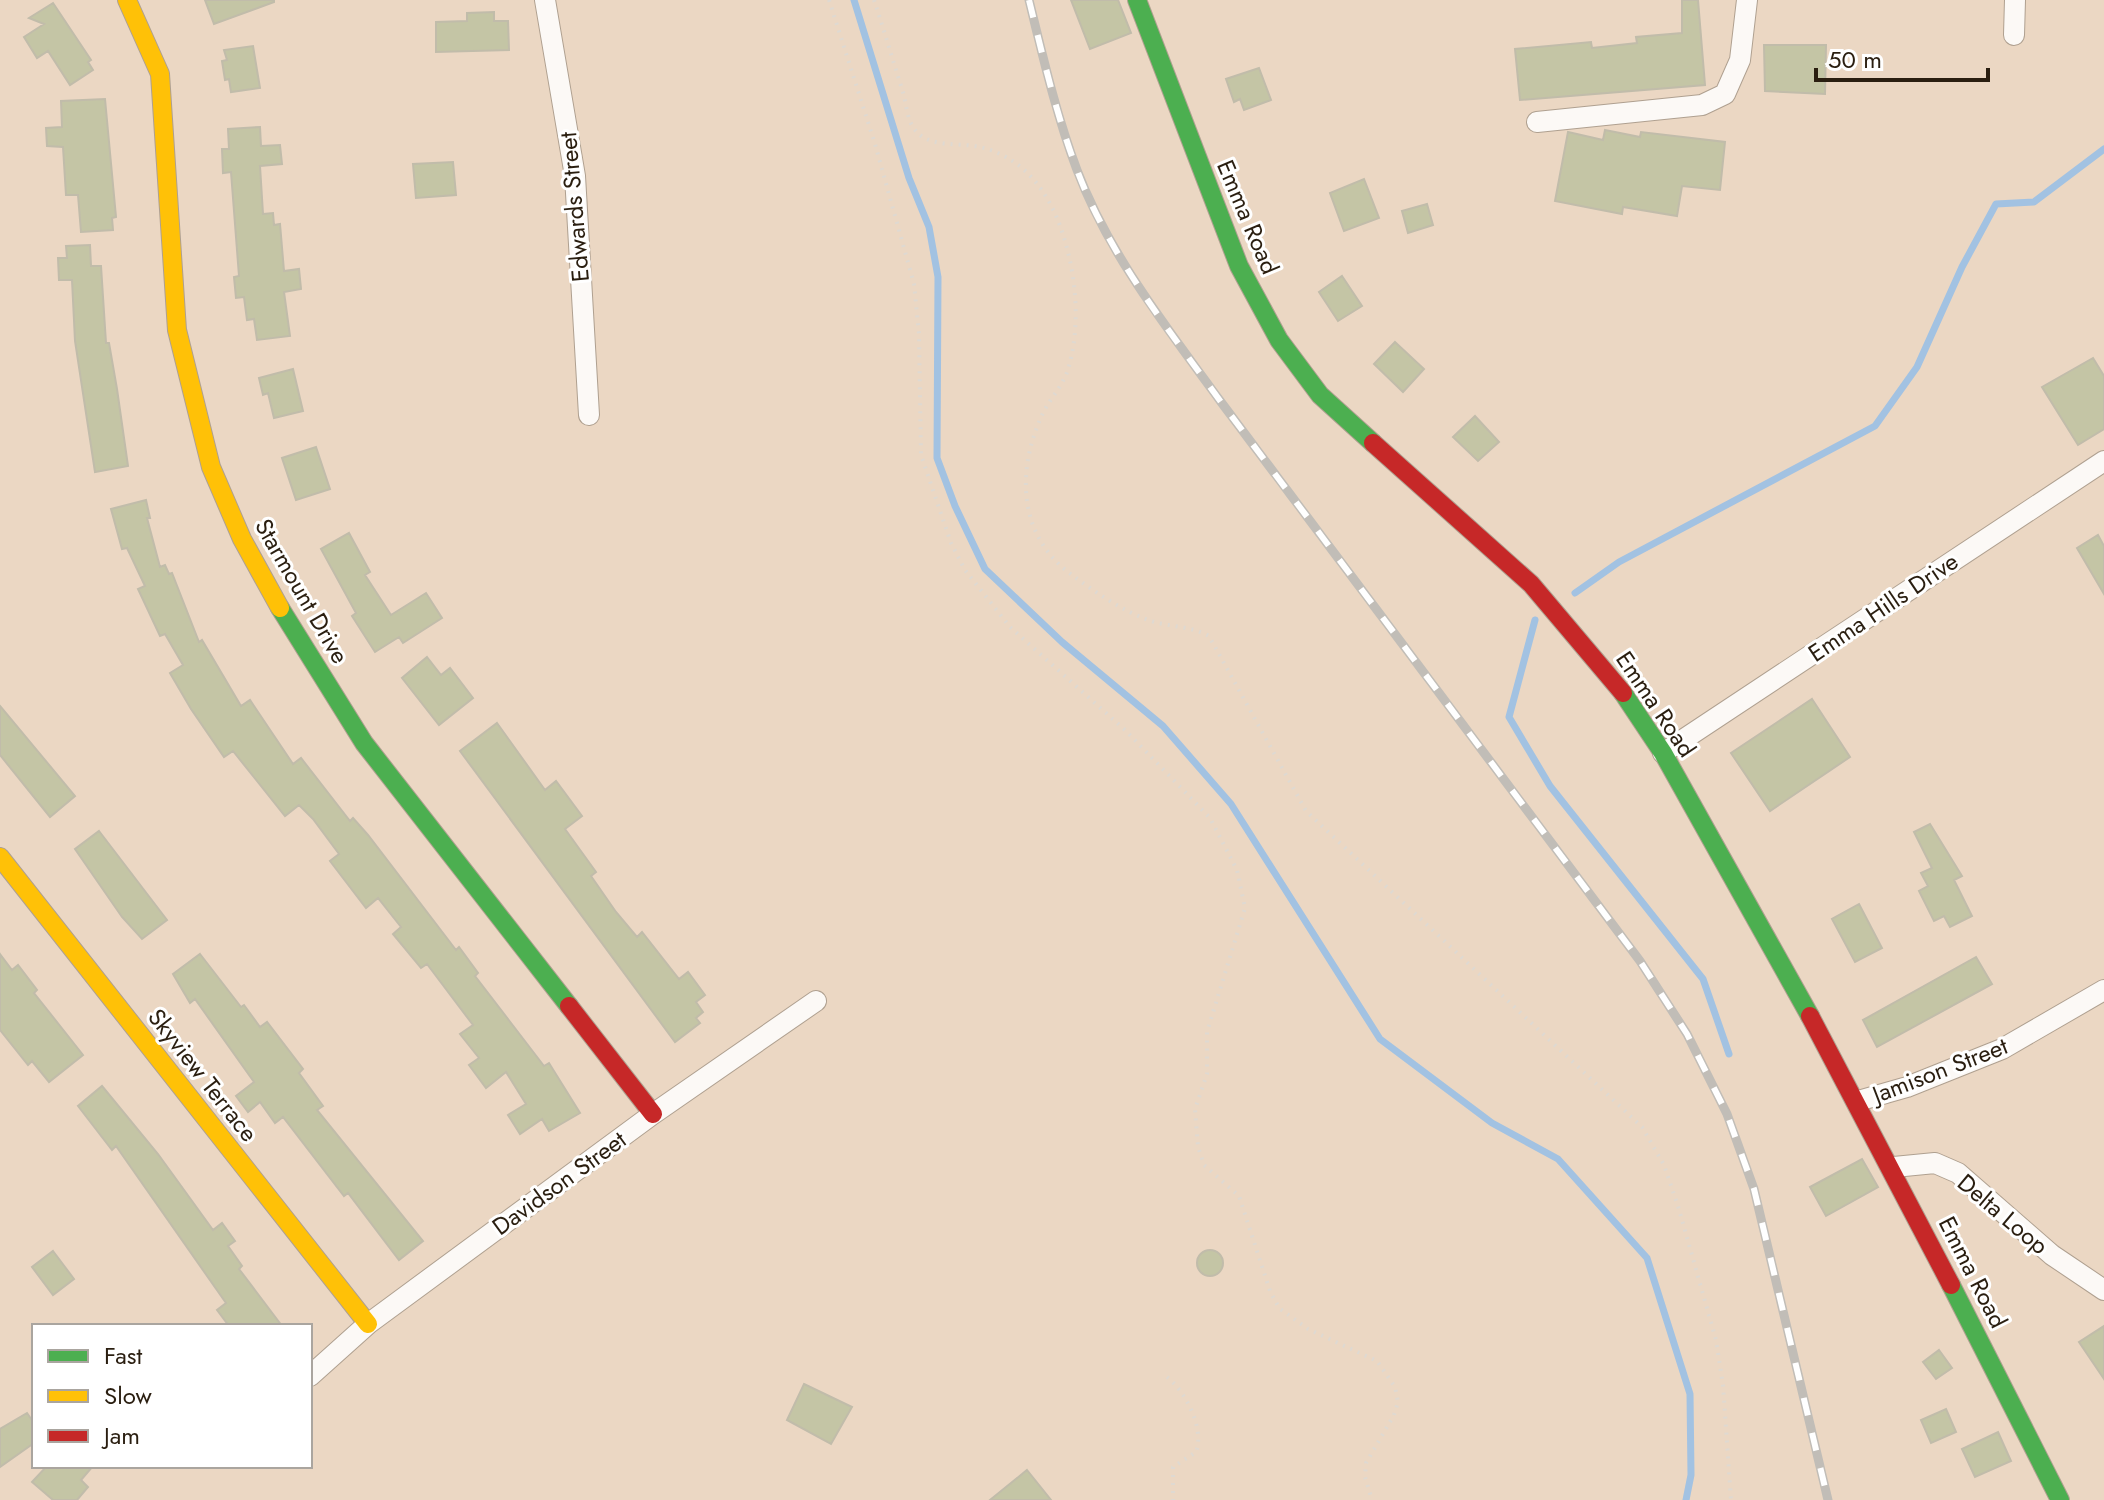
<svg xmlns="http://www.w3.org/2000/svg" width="2104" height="1500" font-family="Jost,sans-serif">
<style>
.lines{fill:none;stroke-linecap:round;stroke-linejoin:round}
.stream{stroke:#a2c2e2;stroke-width:7}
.building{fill:#c4c5a5;stroke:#c1bcaa;stroke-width:2}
.street-casing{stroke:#afa090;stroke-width:22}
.fast-casing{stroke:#afa090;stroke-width:20}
.slow-casing{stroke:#afa090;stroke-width:20}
.jam-casing{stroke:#afa090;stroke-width:20}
.path{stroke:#dfd9d1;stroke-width:4;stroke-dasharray:2 6;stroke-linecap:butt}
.street{stroke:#fcf9f6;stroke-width:20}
.fast{stroke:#4caf50;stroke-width:18}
.slow{stroke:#ffc107;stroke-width:18}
.jam{stroke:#c62828;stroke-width:18}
.rail-casing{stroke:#c1bdb7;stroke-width:9}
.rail{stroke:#fff;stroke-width:6;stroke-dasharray:18;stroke-linecap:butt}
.labels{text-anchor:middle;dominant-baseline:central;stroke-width:6;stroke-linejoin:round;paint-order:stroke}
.street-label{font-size:24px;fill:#2a1e10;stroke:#fff}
</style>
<rect width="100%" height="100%" fill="#ebd7c3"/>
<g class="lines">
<!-- stream -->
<path class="stream" d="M 854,0 L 909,178 L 929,227 L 938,277 L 937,458 L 955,506 L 985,569 L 1062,642 L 1163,726 L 1231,804 L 1380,1039 L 1492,1123 L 1558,1159 L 1647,1258 L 1690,1394 L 1691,1475 L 1686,1500
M 1575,593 L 1619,562 L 1875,426 L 1917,367 L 1962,267 L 1996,204 L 2034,202 L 2104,149
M 1535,620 L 1509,717 L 1550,786 L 1703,979 L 1729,1054"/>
</g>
<!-- building -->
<path class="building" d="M 205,0 L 274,0 L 274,2 L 214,24 Z
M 1071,0 L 1118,0 L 1131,33 L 1090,49 Z
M 1682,0 L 1698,0 L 1705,85 L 1520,100 L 1515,49 L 1591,42 L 1592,48 L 1637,43 L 1636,37 L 1682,33 Z
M 53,3 L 91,60 L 88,62 L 93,70 L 70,85 L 48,51 L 37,58 L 24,37 L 44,24 L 29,18 Z
M 494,12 L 494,21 L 508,21 L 509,50 L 436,52 L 436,22 L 467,21 L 467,13 Z
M 1764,45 L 1826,45 L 1825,94 L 1765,91 Z
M 253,46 L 260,88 L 231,92 L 229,79 L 225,80 L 222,61 L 227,60 L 224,50 Z
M 1259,68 L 1271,100 L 1244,110 L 1240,99 L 1234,102 L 1226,79 Z
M 105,99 L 116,217 L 112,218 L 113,230 L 81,232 L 78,195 L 66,195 L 63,147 L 47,146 L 46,128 L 62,127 L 61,101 Z
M 260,127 L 261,146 L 280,145 L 282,164 L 260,166 L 263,214 L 273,213 L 274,225 L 280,224 L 284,271 L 299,269 L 301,289 L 284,292 L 290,336 L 257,340 L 254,319 L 247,320 L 244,297 L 236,298 L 234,277 L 239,276 L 231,172 L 223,173 L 222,149 L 229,149 L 228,129 Z
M 1605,130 L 1640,137 L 1641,132 L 1725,142 L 1720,190 L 1682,186 L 1677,216 L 1623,207 L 1622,214 L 1555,201 L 1568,132 L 1603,140 Z
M 453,162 L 456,195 L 416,198 L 413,164 Z
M 1364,179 L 1379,218 L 1344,231 L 1330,193 Z
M 1427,204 L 1433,225 L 1408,233 L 1402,211 Z
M 90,245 L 91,266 L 101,266 L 106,343 L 109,343 L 117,389 L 128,466 L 95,472 L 75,341 L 72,280 L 59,280 L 58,258 L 67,258 L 66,246 Z
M 1342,276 L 1362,306 L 1338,321 L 1319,292 Z
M 1395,342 L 1424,369 L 1403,392 L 1374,364 Z
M 2093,358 L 2104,376 L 2104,429 L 2078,445 L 2042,387 Z
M 293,369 L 303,411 L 274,418 L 268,393 L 263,395 L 259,378 Z
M 1475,416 L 1499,442 L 1478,461 L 1453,437 Z
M 316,447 L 330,489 L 296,500 L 282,458 Z
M 146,500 L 150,518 L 147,518 L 160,567 L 165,565 L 169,574 L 172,573 L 199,642 L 202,640 L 241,706 L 250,700 L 293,764 L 301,758 L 350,821 L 353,818 L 368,835 L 456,950 L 459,947 L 478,973 L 475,976 L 544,1066 L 549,1063 L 580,1113 L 549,1131 L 542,1119 L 520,1134 L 508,1115 L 526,1104 L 506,1072 L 486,1088 L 469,1065 L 479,1058 L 460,1034 L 473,1025 L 427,964 L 421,968 L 393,934 L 401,927 L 378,898 L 366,908 L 330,861 L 339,854 L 313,819 L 299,805 L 285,816 L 233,751 L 224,757 L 191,709 L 170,673 L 183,665 L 165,634 L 160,636 L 138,589 L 145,586 L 127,548 L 122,549 L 111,509 Z
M 349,533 L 370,572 L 365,575 L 391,615 L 426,593 L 442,618 L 403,643 L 399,637 L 375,652 L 352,616 L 356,613 L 321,549 Z
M 2098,535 L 2104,546 L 2104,594 L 2077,548 Z
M 427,657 L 441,675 L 450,668 L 473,698 L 439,725 L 402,678 Z
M 1812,699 L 1850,757 L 1770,811 L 1731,753 Z
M 0,706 L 75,796 L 50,817 L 0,755 Z
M 497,723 L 545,790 L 556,781 L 582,816 L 565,829 L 596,872 L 591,876 L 616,912 L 637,937 L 642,932 L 679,979 L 688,972 L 705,995 L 696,1002 L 703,1012 L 696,1018 L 700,1023 L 675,1042 L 460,751 Z
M 1930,824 L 1962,876 L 1954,880 L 1972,916 L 1950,927 L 1944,916 L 1934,921 L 1919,891 L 1928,886 L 1921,873 L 1932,868 L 1914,832 Z
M 99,831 L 167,920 L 142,939 L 122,917 L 75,849 Z
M 1859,904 L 1882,948 L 1855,962 L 1832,919 Z
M 0,954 L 12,970 L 18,965 L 37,990 L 34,993 L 83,1055 L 49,1082 L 32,1061 L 28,1065 L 0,1030 Z
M 200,954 L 241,1007 L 244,1005 L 260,1027 L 267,1022 L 303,1069 L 299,1073 L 323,1106 L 317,1110 L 423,1241 L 399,1260 L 348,1193 L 344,1196 L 283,1117 L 275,1123 L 260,1102 L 248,1112 L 236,1096 L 254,1082 L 195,999 L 190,1003 L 173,974 Z
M 1976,957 L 1992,984 L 1877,1047 L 1863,1020 Z
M 102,1086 L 158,1154 L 213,1230 L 222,1223 L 235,1241 L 228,1246 L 242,1266 L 239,1269 L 282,1326 L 229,1326 L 217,1310 L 226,1303 L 116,1146 L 112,1150 L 78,1106 Z
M 1862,1159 L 1878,1187 L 1826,1216 L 1810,1187 Z
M1197 1263a13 13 0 1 1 26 0a13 13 0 1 1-26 0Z
M 53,1251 L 74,1279 L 53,1295 L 32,1267 Z
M 2104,1326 L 2104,1379 L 2079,1342 Z
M 1939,1350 L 1952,1368 L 1936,1379 L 1923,1362 Z
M 804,1384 L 852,1407 L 831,1444 L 787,1420 Z
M 1946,1409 L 1956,1432 L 1931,1443 L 1921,1420 Z
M 27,1413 L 34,1423 L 34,1443 L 0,1467 L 0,1429 Z
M 1998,1432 L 2011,1461 L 1975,1477 L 1962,1449 Z
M 47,1466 L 93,1466 L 81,1480 L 88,1487 L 77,1500 L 53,1500 L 32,1482 Z
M 1027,1470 L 1051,1500 L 990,1500 Z"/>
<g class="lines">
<!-- street casing -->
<g class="street-casing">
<path id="street" d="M 545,0 L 575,176 L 589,415
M 2014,35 L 2015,0
M 1537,122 L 1702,105 L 1725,94 L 1740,60 L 1747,0
M 1663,753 L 2104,461
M 1858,1101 L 1907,1087 L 2002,1049 L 2104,990
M 1894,1167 L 1935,1163 L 1958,1173 L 2052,1255 L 2104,1290
M 310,1376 L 368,1324 L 653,1114 L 816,1001"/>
</g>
<!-- fast casing -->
<g class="fast-casing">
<path id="fast" d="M 1137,0 L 1239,266 L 1279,340 L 1320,395 L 1373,443
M 280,608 L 364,743 L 569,1006
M 1623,693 L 1663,753 L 1810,1016
M 1951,1285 L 2060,1500"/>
</g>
<!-- slow casing -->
<g class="slow-casing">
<path id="slow" d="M 127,0 L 160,74 L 177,330 L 211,467 L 242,539 L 280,608
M 0,857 L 368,1324"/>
</g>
<!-- jam casing -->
<g class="jam-casing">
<path id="jam" d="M 1373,443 L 1531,584 L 1623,693
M 569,1006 L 653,1114
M 1810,1016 L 1951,1285"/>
</g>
<!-- path -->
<path class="path" d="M 829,0 L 875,144 L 914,284 L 919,334 L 921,455 L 951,543 L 965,570 L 1010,627 L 1125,730 L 1210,818 L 1237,870 L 1245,908 L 1207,1032 L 1207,1074 L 1195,1109 L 1198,1147 L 1204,1165 L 1239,1196 L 1270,1291 L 1279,1308 L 1308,1329 L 1377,1361 L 1395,1387 L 1398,1402 L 1394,1415 L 1366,1463 L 1365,1477 L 1372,1500
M 874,0 C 884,30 893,61 903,92 C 906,103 907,118 913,127 C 926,149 959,142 980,147 C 1018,156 1042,183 1057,218 C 1075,262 1082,320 1069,366 C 1064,385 1051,397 1043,413 C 1017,468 1017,532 1068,572 C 1092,590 1122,611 1151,621 C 1170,627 1191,626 1209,636 L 1306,811 L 1642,1127 L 1664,1165 L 1678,1206 L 1716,1340 L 1723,1385 L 1731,1500
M 1167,1377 C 1185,1391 1205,1428 1196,1452 L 1173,1467 L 1173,1500"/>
<!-- street -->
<use href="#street" class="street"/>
<!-- fast -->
<use href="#fast" class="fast"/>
<!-- slow -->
<use href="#slow" class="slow"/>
<!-- jam -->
<use href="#jam" class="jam"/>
<!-- rail casing -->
<g class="rail-casing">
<path id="rail" d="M 1029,0 C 1043,57 1056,114 1077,170 C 1109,255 1168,329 1221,402 L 1640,961 L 1687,1034 L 1727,1114 L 1754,1189 L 1828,1500"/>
</g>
<!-- rail -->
<use href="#rail" class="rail"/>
</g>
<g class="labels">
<!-- street labels -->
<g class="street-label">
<text transform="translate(574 207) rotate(-95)">Edwards Street</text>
<text transform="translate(1248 217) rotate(67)">Emma Road</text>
<text transform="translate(302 591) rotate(60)">Starmount Drive</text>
<text transform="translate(1883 607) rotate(-34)">Emma Hills Drive</text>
<text transform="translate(1656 704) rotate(56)">Emma Road</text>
<text transform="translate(1940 1070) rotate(-21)">Jamison Street</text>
<text transform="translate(203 1075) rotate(52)">Skyview Terrace</text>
<text transform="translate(559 1183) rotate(-36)">Davidson Street</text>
<text transform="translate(2003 1214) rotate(40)">Delta Loop</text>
<text transform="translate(1973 1272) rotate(63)">Emma Road</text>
</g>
</g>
<!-- legend -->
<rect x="32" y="1324" width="280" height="144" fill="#ffffff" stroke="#aaa59f" stroke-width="2"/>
<rect x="48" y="1350" width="40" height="12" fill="#4caf50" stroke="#aaa59f" stroke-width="2"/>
<text x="104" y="1364" font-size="24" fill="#2a1e10">Fast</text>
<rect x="48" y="1390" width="40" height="12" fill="#ffc107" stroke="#aaa59f" stroke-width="2"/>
<text x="104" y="1404" font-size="24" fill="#2a1e10">Slow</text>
<rect x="48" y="1430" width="40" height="12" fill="#c62828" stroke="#aaa59f" stroke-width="2"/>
<text x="104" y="1444" font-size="24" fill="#2a1e10">Jam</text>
<!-- scale -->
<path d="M1816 68v12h172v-12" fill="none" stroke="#2a1e10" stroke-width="4"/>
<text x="1828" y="68" font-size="24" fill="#2a1e10" stroke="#ffffff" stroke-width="6" paint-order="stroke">50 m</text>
</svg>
